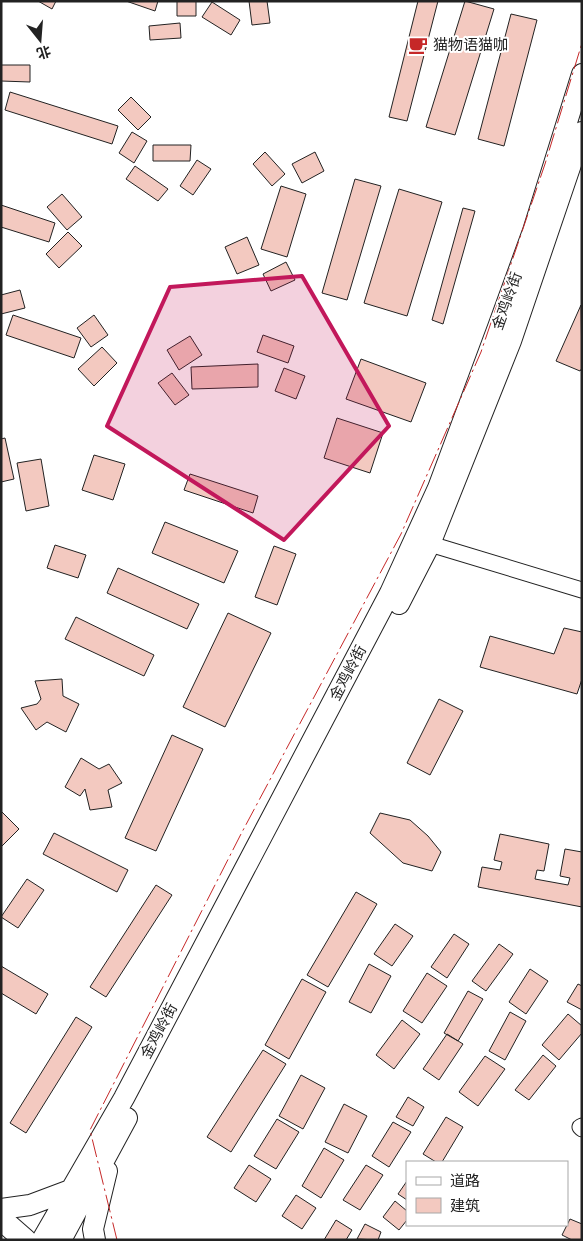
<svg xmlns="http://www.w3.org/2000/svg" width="583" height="1241" font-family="'Fira Sans Condensed','Noto Sans SC',sans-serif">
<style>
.building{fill:#f3c9c0;stroke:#222}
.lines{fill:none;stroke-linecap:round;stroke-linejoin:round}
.minor-casing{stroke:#222;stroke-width:17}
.major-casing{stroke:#222;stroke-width:22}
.highway-casing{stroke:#222;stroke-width:24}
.minor{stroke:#fff;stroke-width:15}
.major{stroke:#fff;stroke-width:20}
.highway{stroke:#fff;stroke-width:22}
.power{stroke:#c62828;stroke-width:1;stroke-dasharray:18 4 2.5 4;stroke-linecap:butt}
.marked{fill:#c2185b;fill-opacity:0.2;stroke:#c2185b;stroke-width:4;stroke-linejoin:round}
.labels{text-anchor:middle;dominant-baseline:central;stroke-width:4;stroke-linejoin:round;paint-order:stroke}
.poi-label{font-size:15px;fill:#222;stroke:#fff;text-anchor:start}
.street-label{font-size:15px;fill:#222;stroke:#fff}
</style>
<rect width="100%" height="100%" fill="#fff"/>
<!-- building -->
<path class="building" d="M 38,1 L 56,1 L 52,9 Z
M 126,1 L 158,1 L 155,11 Z
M 177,1 L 196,1 L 196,16 L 177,16 Z
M 249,1 L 267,1 L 270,23 L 252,25 Z
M 418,1 L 438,1 L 407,121 L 389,117 Z
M 465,1 L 494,9 L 455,135 L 426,127 Z
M 212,2 L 240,20 L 231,35 L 202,17 Z
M 511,14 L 537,20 L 504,146 L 478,139 Z
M 180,23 L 181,38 L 150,40 L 149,26 Z
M 1,65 L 30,65 L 30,82 L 1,81 Z
M 10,92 L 118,126 L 112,144 L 5,110 Z
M 131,97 L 151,117 L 138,130 L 118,110 Z
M 132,132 L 147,141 L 134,163 L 119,153 Z
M 153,145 L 191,145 L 190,161 L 153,161 Z
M 265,152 L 285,174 L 272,186 L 253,164 Z
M 315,152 L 324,171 L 302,183 L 292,164 Z
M 197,160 L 211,169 L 193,195 L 180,186 Z
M 135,166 L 168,189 L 158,201 L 126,179 Z
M 355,179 L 381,186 L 347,300 L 322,293 Z
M 281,186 L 306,194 L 287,257 L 261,249 Z
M 399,189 L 442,202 L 407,316 L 364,303 Z
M 62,194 L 82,217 L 67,230 L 47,207 Z
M 1,205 L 55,223 L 49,242 L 1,227 Z
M 463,208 L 475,211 L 443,324 L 432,320 Z
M 68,232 L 82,246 L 59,268 L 46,254 Z
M 247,237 L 259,265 L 237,274 L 225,247 Z
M 286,262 L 295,280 L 271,291 L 263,274 Z
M 20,290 L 25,308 L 1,314 L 1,295 Z
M 581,305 L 582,368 L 580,371 L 556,361 Z
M 13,315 L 81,338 L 74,358 L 6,335 Z
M 94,315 L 108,335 L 91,347 L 77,328 Z
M 263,335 L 294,346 L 288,363 L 257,352 Z
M 190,336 L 202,355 L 179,370 L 167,350 Z
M 102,347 L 117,363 L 94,386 L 78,369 Z
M 361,359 L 426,383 L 411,422 L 346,399 Z
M 258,364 L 258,387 L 192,389 L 191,367 Z
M 284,368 L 305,376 L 296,399 L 275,391 Z
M 172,373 L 189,395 L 175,405 L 158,383 Z
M 337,418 L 383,433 L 370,473 L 324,458 Z
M 5,438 L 14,479 L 1,482 L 1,439 Z
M 94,455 L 125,464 L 113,500 L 82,490 Z
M 41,459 L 49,506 L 26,511 L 17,463 Z
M 190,474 L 258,496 L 253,513 L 184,490 Z
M 165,522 L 238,551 L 224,583 L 152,553 Z
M 55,545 L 86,555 L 78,578 L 47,568 Z
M 274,546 L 296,554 L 277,605 L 255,597 Z
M 118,568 L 199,604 L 187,629 L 107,593 Z
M 228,613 L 271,633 L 225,727 L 183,707 Z
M 76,617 L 154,655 L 144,676 L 65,639 Z
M 564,628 L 582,632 L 582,679 L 577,694 L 480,667 L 490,636 L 554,654 Z
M 62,679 L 63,696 L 79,704 L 66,732 L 47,722 L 36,730 L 21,708 L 37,704 L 41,699 L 35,681 Z
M 439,699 L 463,711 L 430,775 L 407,763 Z
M 172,735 L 203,749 L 156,851 L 125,838 Z
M 81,758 L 99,769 L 109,764 L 122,783 L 108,790 L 112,807 L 90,810 L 85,789 L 80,796 L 65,787 Z
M 2,812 L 19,829 L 1,847 L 1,813 Z
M 380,813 L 410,820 L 428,836 L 441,852 L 432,871 L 403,863 L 370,833 Z
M 54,833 L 128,870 L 117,892 L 43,854 Z
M 500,834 L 549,844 L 544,871 L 537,870 L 535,879 L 568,885 L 570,878 L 560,876 L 565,849 L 582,852 L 582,907 L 478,887 L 482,867 L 500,870 L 502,862 L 494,860 Z
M 27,879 L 44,890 L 18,928 L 1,917 Z
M 156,885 L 172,895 L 106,997 L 90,987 Z
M 356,892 L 377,904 L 328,987 L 307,975 Z
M 395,924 L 413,936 L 392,966 L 374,954 Z
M 454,934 L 469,944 L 447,978 L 431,967 Z
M 499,944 L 513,954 L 486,991 L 472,981 Z
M 369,964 L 391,976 L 371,1013 L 349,1002 Z
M 1,966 L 48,994 L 36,1014 L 1,993 Z
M 530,969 L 548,981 L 526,1014 L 509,1002 Z
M 427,973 L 447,986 L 422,1023 L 403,1011 Z
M 302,979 L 326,992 L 289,1059 L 265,1045 Z
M 578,984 L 582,986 L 582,1010 L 567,1002 Z
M 468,991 L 483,999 L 458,1041 L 444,1033 Z
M 510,1012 L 526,1021 L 505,1060 L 489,1051 Z
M 568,1014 L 582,1026 L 582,1033 L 559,1060 L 542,1045 Z
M 76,1017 L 92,1027 L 26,1133 L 10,1123 Z
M 402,1020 L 420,1034 L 394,1069 L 376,1055 Z
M 447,1034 L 463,1044 L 439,1080 L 423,1069 Z
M 263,1050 L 286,1064 L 231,1152 L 207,1137 Z
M 543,1055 L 556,1066 L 529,1100 L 515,1090 Z
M 485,1056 L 505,1069 L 478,1106 L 459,1092 Z
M 301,1075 L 325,1088 L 303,1129 L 279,1116 Z
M 408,1097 L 424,1107 L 413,1126 L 396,1117 Z
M 344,1104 L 367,1116 L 348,1153 L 325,1142 Z
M 446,1117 L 463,1127 L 442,1162 L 436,1162 L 423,1154 Z
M 277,1119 L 299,1132 L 276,1169 L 254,1156 Z
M 393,1122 L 411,1132 L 389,1167 L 372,1156 Z
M 324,1148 L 344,1160 L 321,1198 L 302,1186 Z
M 249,1165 L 271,1179 L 256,1202 L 234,1188 Z
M 366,1165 L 383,1175 L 360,1210 L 343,1200 Z
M 407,1181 L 407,1200 L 398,1194 Z
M 296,1195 L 316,1208 L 302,1229 L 282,1216 Z
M 395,1201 L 407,1211 L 407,1220 L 399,1230 L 383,1217 Z
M 570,1219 L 582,1224 L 582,1240 L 572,1240 L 562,1235 Z
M 336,1220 L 352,1230 L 346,1240 L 324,1240 Z
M 365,1224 L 381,1232 L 378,1240 L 357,1239 Z"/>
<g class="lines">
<!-- minor casing -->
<g class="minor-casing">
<path id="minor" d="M 430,544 L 582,590
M 582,1126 L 580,1127 L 582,1129"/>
</g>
<!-- major casing -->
<g class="major-casing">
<path id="major" d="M 399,604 L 430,544 L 511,341 L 582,132
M 1,1209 L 30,1205 L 70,1190
M 42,1240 L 124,1098 L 390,593 L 438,488 L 498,327 L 533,231 L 582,74
M 61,1240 L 127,1118
M 95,1240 L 93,1229 L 107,1171"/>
</g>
<!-- highway casing -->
<g class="highway-casing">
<path id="highway" d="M 1,1219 L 25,1240"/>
</g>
<!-- minor -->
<use href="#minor" class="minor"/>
<!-- major -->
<use href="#major" class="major"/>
<!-- highway -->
<use href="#highway" class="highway"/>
<!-- power -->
<path class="power" d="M 117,1240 L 90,1130 L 241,834 L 401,534 L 481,352 L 545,164 L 582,43"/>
</g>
<!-- marked area -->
<path class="marked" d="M 302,276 L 389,426 L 284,540 L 107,426 L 170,287 Z"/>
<!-- icons -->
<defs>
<g id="cafe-bare" transform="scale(1.5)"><path d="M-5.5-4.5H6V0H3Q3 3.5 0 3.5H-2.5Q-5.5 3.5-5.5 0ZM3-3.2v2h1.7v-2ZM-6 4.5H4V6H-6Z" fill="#c62828" stroke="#fff" stroke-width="2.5" paint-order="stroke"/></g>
</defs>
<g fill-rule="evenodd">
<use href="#cafe-bare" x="418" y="45"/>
</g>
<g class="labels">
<!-- poi labels -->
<g class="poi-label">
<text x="433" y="45">猫物语猫咖</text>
</g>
<!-- street labels -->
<g class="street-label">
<text transform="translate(507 301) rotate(-70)">金鸡岭街</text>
<text transform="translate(348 673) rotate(-62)">金鸡岭街</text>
<text transform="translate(159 1031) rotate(-62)">金鸡岭街</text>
</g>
</g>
<!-- border -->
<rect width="583" height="1241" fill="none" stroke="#222222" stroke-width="5"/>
<!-- legend -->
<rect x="406" y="1161" width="162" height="65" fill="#ffffff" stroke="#a7a7a7"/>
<rect x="416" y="1177" width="25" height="8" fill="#ffffff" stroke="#a7a7a7"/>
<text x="450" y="1186" font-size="15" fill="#222222">道路</text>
<rect x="416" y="1198" width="25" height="15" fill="#f3c9c0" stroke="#a7a7a7"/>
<text x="450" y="1211" font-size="15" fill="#222222">建筑</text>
<!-- north arrow -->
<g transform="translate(40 40) rotate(163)" stroke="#ffffff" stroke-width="4" paint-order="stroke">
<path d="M0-4L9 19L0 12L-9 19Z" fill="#222222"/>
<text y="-8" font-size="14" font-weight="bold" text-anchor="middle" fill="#222222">北</text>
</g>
</svg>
